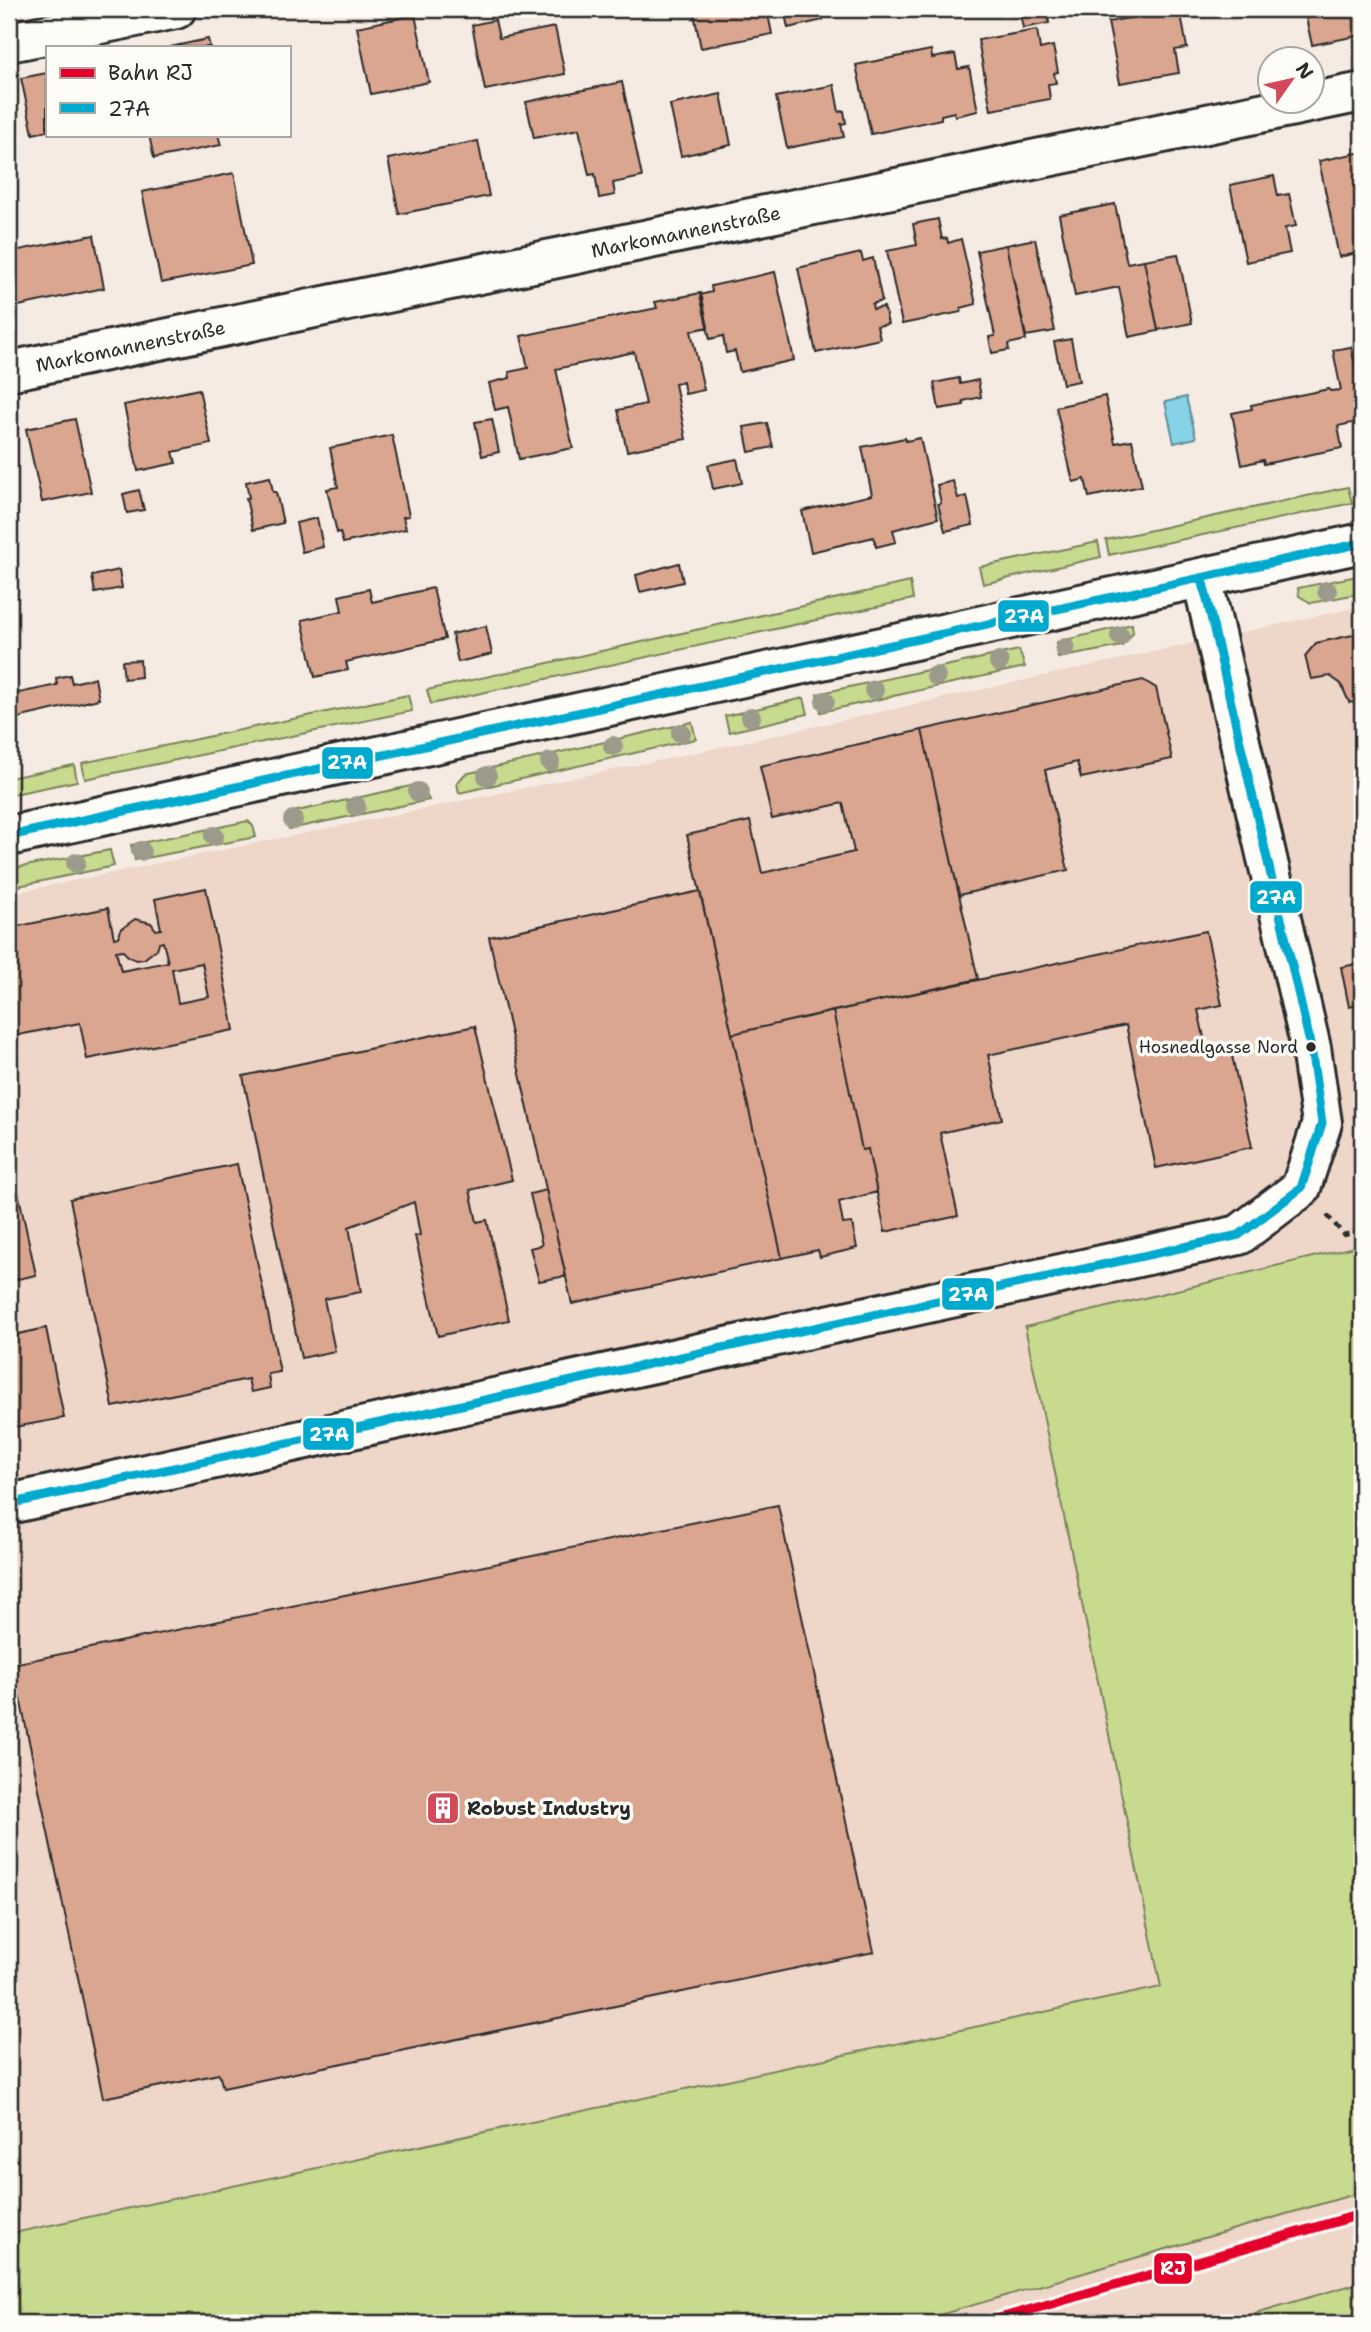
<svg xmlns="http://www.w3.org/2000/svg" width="1371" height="2332" font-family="'Shantell Sans',sans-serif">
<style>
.built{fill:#eed6c9}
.green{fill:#c7da8e;stroke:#79825c;stroke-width:2}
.water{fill:#86d2e6;stroke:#628f9b;stroke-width:2}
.building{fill:#dba690;stroke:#2b2b2b;stroke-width:2;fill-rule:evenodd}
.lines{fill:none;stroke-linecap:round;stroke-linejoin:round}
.street-casing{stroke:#2b2b2b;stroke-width:44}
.path{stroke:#2b2b2b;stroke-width:4.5;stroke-dasharray:7 5;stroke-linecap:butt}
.street{stroke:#fdfcf7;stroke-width:38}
.bus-1-casing{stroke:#fdfcf7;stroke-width:14}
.bus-1{stroke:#00a9ce;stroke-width:9}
.rail-1-casing{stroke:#fdfcf7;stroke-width:16}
.rail-1{stroke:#e4002b;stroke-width:10}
.tree{fill:#9c9a8b}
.bus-dot{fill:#2b2b2b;stroke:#fdfcf7;stroke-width:2.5}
.labels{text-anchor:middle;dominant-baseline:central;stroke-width:7;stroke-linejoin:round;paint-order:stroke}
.bus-label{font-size:17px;fill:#2b2b2b;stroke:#fdfcf7;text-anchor:end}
.street-label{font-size:19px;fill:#2b2b2b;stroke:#fdfcf7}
.poi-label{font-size:19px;font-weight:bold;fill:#2b2b2b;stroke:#fdfcf7;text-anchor:start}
.line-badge{stroke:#fdfcf7;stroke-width:2.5}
.badge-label{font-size:19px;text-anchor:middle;font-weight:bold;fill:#fff}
</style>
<rect width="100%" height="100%" fill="#f6ebe2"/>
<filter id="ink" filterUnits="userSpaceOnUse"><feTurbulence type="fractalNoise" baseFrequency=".0143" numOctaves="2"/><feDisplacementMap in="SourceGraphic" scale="14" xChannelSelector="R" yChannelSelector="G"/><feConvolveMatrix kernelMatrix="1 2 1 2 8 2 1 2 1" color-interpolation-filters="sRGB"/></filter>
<g filter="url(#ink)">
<!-- built -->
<path class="built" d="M 1362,606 L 1362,1245 L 1025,1327 L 1204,2199 L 9,2323 L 9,894 L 666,759 Z
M 1362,2192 L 1362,2282 L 1221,2323 L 912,2323 Z"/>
<!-- green -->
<path class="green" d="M 1348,487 L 1352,503 L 1109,555 L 1106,540 Z
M 1098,542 L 1101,557 L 983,584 L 979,567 Z
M 1362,575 L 1362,593 L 1311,603 L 1299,596 L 1298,588 Z
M 910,582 L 913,599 L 431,704 L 427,690 Z
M 1132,624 L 1133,633 L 1122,646 L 1058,658 L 1057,642 Z
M 1019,650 L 1025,667 L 821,712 L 817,694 Z
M 408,695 L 412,711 L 85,779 L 82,763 Z
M 804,698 L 808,714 L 729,732 L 725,716 Z
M 692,722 L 696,739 L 459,793 L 457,783 L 465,774 Z
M 74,765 L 77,781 L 9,795 L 9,778 Z
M 415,785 L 421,786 L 429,800 L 289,829 L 286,821 L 293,812 Z
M 248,821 L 253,826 L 256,837 L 135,860 L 131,845 Z
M 110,850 L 114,866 L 9,888 L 9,869 Z
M 1362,1245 L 1362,2192 L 912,2323 L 9,2323 L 9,2234 L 1161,1987 L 1025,1327 Z
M 1362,2282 L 1362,2312 L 1323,2323 L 1221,2323 Z"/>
<!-- water -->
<path class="water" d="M 1186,397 L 1196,438 L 1174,443 L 1165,402 Z"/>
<!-- building -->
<path class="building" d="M 605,9 L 648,9 L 607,17 Z
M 693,9 L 767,9 L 772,34 L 701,48 Z
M 784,9 L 821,9 L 823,20 L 788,28 Z
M 1019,9 L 1047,9 L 1049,23 L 1023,28 Z
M 1161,9 L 1180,9 L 1187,48 L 1175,50 L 1179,73 L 1120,83 L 1108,22 L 1161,12 Z
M 1304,9 L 1362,9 L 1362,35 L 1312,45 Z
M 415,15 L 429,82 L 371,94 L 357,27 Z
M 495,20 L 499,38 L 555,27 L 565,74 L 485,90 L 472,25 Z
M 1037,30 L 1040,49 L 1053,46 L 1058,72 L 1054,73 L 1056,83 L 1048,84 L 1050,99 L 991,110 L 978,40 Z
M 208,39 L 210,47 L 170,47 Z
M 931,50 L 932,58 L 955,54 L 958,69 L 969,67 L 978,111 L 955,116 L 954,112 L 941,115 L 941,119 L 871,134 L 856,65 Z
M 47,73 L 47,131 L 33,134 L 21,78 Z
M 622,82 L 642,177 L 613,183 L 615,195 L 599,198 L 595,174 L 589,175 L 579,129 L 534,138 L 526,102 Z
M 834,85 L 839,112 L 844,111 L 846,123 L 841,124 L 844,137 L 787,148 L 776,97 Z
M 721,94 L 731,145 L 681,156 L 670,105 Z
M 149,135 L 218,135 L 221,145 L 154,158 Z
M 478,141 L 489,196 L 399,214 L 388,159 Z
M 1362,152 L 1362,252 L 1339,257 L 1319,161 Z
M 234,173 L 252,265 L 161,283 L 142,192 Z
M 1274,176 L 1278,196 L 1289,194 L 1296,226 L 1285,228 L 1290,253 L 1246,262 L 1230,185 Z
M 1115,204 L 1127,263 L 1144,260 L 1158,331 L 1129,337 L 1119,287 L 1075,296 L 1059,215 Z
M 938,219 L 942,239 L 947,238 L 948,243 L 961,239 L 976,304 L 961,308 L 961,312 L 902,324 L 887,251 L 917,245 L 913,224 Z
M 94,235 L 104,288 L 9,308 L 9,252 Z
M 1035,239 L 1055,331 L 1026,336 L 1006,245 Z
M 1006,245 L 1026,340 L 1008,344 L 1009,350 L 992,353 L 989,337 L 995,336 L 977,251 Z
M 861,253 L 863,261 L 873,258 L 882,301 L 872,304 L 873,309 L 884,307 L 888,324 L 877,326 L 880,339 L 816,353 L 798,268 Z
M 1178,254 L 1192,323 L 1158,330 L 1144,260 Z
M 775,272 L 794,360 L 740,372 L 735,351 L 726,353 L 723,336 L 710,339 L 700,295 L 712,292 L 711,286 Z
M 701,293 L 708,327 L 691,331 L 704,390 L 685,394 L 683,382 L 675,384 L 686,439 L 627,451 L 618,410 L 646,404 L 634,352 L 556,369 L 573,448 L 519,459 L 508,407 L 495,410 L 489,383 L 510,378 L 509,372 L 528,368 L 521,336 L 657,308 L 655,302 Z
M 1071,339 L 1079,381 L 1063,384 L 1054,342 Z
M 1351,347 L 1362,396 L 1362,421 L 1338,426 L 1342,448 L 1264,464 L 1263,460 L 1242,465 L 1232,413 L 1252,409 L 1251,405 L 1329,389 L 1330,391 L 1341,390 L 1333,350 Z
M 959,378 L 960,384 L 978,380 L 981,397 L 963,401 L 964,405 L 939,409 L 934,383 Z
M 199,389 L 211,444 L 173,452 L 176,463 L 138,471 L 124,405 Z
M 1105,396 L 1115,443 L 1132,440 L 1142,486 L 1089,497 L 1085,479 L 1073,482 L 1056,407 Z
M 75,419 L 91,492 L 42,502 L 26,429 Z
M 492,419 L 499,452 L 482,456 L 475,422 Z
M 767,423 L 773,447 L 749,452 L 744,427 Z
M 392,435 L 409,516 L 403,517 L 406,529 L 343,543 L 340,532 L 337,533 L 327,489 L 338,487 L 330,448 Z
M 905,438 L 906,441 L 920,438 L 938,518 L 893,530 L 896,542 L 876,547 L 874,537 L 811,552 L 802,511 L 872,495 L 862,447 Z
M 737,459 L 742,483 L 713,489 L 708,465 Z
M 270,477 L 273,492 L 276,492 L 283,523 L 253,530 L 246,498 L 249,498 L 246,482 Z
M 953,481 L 958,498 L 967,496 L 973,525 L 945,531 L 938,504 L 941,503 L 937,485 Z
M 139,490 L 144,510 L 127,513 L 123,494 Z
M 317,518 L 323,547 L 302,552 L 296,523 Z
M 679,563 L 683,582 L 640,592 L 636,575 Z
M 119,570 L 122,588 L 95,593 L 92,576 Z
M 433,588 L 445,639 L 346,662 L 348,670 L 315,677 L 302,620 L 342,611 L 339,596 L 369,589 L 372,602 Z
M 486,626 L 492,654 L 458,662 L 452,634 Z
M 1362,633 L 1362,702 L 1359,703 L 1349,702 L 1341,684 L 1330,676 L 1311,679 L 1305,656 L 1316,643 Z
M 140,660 L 141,677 L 124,679 L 122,661 Z
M 70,675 L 72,683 L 95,678 L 99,699 L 9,720 L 9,695 L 57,685 L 56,678 Z
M 1143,680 L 1156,688 L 1172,759 L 1081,778 L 1077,762 L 1045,770 L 1068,870 L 959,895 L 922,730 Z
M 922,730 L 978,979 L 732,1034 L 687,835 L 750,821 L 762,873 L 854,852 L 843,803 L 772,819 L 760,766 Z
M 206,888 L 234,1030 L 87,1059 L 80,1023 L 13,1036 L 9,1012 L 9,928 L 108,908 L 114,938 L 119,937 L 121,929 L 135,919 L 151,923 L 156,930 L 161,929 L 155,899 ZM 163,942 L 168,962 L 121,971 L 116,951 L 122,950 L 129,957 L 136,960 L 144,959 L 157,949 L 159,943 ZM 202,963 L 209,997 L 178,1003 L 172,969 Z
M 700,891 L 782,1258 L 572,1304 L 489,937 Z
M 1206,931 L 1222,1005 L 1198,1010 L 1208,1056 L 1231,1051 L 1252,1147 L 1156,1168 L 1126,1025 L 988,1055 L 1002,1119 L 940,1133 L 958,1216 L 885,1232 L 868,1149 L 862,1150 L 833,1011 Z
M 1362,963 L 1362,1004 L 1349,1007 L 1341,967 Z
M 833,1011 L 862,1150 L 868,1149 L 877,1192 L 839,1202 L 843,1224 L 852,1223 L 857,1248 L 820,1257 L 818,1250 L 782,1258 L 732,1034 Z
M 475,1026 L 512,1180 L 470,1190 L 477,1222 L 487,1220 L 509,1320 L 438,1336 L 415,1236 L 420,1235 L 414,1202 L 349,1227 L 361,1292 L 324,1299 L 335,1351 L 301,1358 L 243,1076 Z
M 237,1164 L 280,1372 L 268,1374 L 270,1388 L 251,1392 L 248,1379 L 113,1407 L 70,1199 Z
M 17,1187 L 36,1275 L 9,1281 L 9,1188 Z
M 546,1190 L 566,1276 L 539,1281 L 530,1248 L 542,1245 L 530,1194 Z
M 46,1328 L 64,1418 L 9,1428 L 9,1336 Z
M 778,1505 L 874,1952 L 223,2088 L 219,2074 L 103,2098 L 13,1664 Z"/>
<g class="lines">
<!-- street casing -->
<g class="street-casing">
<g id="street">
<path d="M 9,42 L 176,9"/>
<path id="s1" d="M 9,371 L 1362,92"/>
<path d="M 9,836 L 1362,543"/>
<path d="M 9,1504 L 1239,1235 L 1301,1188 L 1322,1123 L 1311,1048 L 1202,578"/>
</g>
</g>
<!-- path -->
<path class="path" d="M 1327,1215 L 1344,1235 L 1362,1230"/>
<!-- street -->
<use href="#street" class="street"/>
<!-- bus-1 casing -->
<g class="bus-1-casing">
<path id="bus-1" d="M 9,836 L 1362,543
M 9,1504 L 1239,1235 L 1301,1188 L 1322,1123 L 1311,1048 L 1202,578"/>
</g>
<!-- bus-1 -->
<use href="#bus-1" class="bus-1"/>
<!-- rail-1 casing -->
<g class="rail-1-casing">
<path id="rail-1" d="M 984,2323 L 1362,2214"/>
</g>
<!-- rail-1 -->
<use href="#rail-1" class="rail-1"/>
</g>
<!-- trees -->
<g class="tree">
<circle cx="1327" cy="591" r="10"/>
<circle cx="1120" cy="636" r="10"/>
<circle cx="1065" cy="648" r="10"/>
<circle cx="999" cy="662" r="10"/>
<circle cx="936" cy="676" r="10"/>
<circle cx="874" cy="690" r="10"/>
<circle cx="825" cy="701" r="10"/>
<circle cx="751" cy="717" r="10"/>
<circle cx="681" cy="733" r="10"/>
<circle cx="613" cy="746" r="10"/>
<circle cx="550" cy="762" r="10"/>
<circle cx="487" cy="776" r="10"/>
<circle cx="418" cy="792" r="10"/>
<circle cx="356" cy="806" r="10"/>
<circle cx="293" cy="820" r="10"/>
<circle cx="214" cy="836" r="10"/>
<circle cx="141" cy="851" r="10"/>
<circle cx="76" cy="863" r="10"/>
</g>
</g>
<!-- icons -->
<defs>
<g id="building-square" transform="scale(1.75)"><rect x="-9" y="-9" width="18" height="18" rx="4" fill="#d1495b" stroke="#fdfcf7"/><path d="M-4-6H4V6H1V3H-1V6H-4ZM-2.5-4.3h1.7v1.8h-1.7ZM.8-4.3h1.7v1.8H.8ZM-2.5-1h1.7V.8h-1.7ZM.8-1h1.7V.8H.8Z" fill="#fff"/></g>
</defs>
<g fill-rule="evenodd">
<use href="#building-square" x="443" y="1808"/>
</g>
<!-- markers -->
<circle class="bus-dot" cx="1311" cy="1047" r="6"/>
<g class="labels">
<!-- bus labels -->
<g class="bus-label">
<text x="1298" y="1047">Hosnedlgasse Nord</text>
</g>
<!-- street labels -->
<g class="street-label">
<text stroke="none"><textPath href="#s1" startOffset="691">Markomannenstraße</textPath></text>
<text stroke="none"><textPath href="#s1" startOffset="124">Markomannenstraße</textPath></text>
</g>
<!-- poi labels -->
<g class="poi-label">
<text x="467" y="1808">Robust Industry</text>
</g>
</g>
<g class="line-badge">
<rect x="997" y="599" width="53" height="34" rx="7" fill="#00a9ce"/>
<rect x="321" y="746" width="53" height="34" rx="7" fill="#00a9ce"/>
<rect x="1249" y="880" width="54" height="34" rx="7" fill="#00a9ce"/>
<rect x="941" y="1277" width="54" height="34" rx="7" fill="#00a9ce"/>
<rect x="302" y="1417" width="53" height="34" rx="7" fill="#00a9ce"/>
<rect x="1153" y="2252" width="40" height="33" rx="7" fill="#e4002b"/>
</g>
<g class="badge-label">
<text x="1024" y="623">27A</text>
<text x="347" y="769">27A</text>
<text x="1276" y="904">27A</text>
<text x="968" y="1301">27A</text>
<text x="329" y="1441">27A</text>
<text x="1173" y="2275">RJ</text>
</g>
<!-- margin -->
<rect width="1371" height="2332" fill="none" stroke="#fdfcf7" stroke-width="35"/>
<rect x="18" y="18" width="1336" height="2297" fill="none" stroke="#2b2b2b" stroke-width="2.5" filter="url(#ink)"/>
<!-- legend -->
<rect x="46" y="46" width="245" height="91" fill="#fdfcf7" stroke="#a9a8a5" stroke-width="2"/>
<rect x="60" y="68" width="35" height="10" fill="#e4002b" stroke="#a9a8a5" stroke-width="2"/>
<text x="108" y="80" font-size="21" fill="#2b2b2b">Bahn RJ</text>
<rect x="60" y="103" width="35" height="10" fill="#00a9ce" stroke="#a9a8a5" stroke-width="2"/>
<text x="108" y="116" font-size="21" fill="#2b2b2b">27A</text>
<!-- north arrow -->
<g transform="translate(1291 80) rotate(56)"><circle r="33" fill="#fdfcf7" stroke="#a9a8a5" stroke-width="2"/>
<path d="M0-5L12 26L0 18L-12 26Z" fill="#d1495b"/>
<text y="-10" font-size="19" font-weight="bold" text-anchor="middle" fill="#2b2b2b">N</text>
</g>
</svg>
